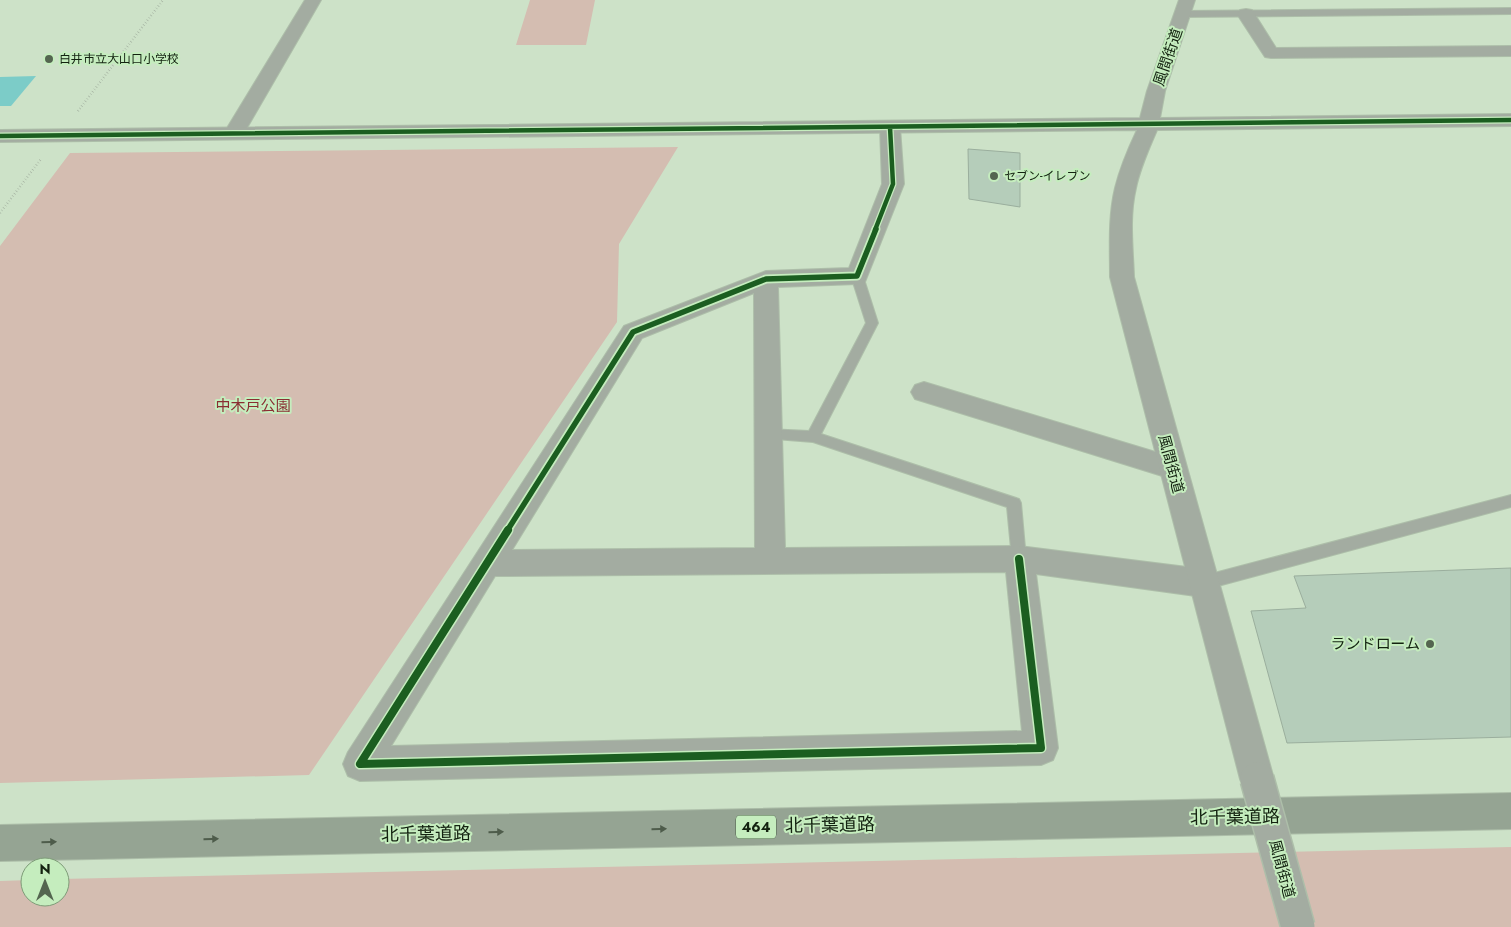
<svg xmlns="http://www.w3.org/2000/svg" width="1511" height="927" font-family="Jost,'Noto Sans JP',sans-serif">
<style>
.green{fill:#d4bdb1}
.water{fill:#7cccc8}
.building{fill:#b5cdba;stroke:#9aae9d}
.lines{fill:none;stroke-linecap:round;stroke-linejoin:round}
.service-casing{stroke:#adbea9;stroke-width:2}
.minor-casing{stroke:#adbea9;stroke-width:2}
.tertiary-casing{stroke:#adbea9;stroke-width:2}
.trunk-casing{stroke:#adbea9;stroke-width:2}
.path{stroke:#9da99a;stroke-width:2.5;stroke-dasharray:0.5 2.5;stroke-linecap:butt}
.service{fill:#a3aca1;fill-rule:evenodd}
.minor{fill:#a3aca1;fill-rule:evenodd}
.tertiary{fill:#a3aca1;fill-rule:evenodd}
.trunk{fill:#95a493;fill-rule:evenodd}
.tertiary-bridge-casing{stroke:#adbea9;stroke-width:36;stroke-linecap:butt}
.tertiary-bridge{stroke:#a3aca1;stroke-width:33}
.cycleway-far2-casing{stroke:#c5edbe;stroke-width:7}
.cycleway-far1-casing{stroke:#c5edbe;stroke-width:9}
.cycleway-casing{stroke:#c5edbe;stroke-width:11}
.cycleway-far2{stroke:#1b5e20;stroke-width:4.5}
.cycleway-far1{stroke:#1b5e20;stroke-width:5.5}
.cycleway{stroke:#1b5e20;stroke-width:8}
.oneway{fill:#4e5c4b}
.poi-dot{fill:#546550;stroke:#c5edbe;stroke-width:2}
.labels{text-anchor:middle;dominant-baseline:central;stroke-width:4;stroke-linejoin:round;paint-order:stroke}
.far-poi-label{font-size:12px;fill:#132210;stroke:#c5edbe;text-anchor:start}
.shield{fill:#c5edbe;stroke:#485f44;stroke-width:1}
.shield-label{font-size:14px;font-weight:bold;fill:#132210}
.street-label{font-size:15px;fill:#132210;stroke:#c5edbe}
.park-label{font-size:15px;fill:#8a2d32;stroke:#c5edbe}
.poi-label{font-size:15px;fill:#132210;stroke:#c5edbe;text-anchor:end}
.near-street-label{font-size:18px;fill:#132210;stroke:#c5edbe}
</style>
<rect width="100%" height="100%" fill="#cde2c8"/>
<!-- green -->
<path class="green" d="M 530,0 L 595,0 L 586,45 L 516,45 Z
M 678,147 L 619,244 L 617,322 L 309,775 L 0,783 L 0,246 L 70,153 Z
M 1511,847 L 1511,927 L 0,927 L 0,881 L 30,880 L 30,897 L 60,897 L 60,879 Z"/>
<!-- water -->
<path class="water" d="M 36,76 L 11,106 L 0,106 L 0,77 Z"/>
<!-- building -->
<path class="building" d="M 968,149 L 1020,153 L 1020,207 L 969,199 Z
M 1511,568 L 1511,737 L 1287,743 L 1251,611 L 1306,608 L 1294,576 Z"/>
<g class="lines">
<!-- service casing -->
<g class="service-casing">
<path id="service" d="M 1511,8 L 1511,14 L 1182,17 L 1178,14 L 1182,11 Z
M 857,272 L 863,276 L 878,323 L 821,434 L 1019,499 L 1021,503 L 1026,559 L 1024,564 L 1019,566 L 1014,564 L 1012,559 L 1007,507 L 813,442 L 762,438 L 760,434 L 762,430 L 767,429 L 809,431 L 866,323 L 851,276 Z
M 1511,495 L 1511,507 L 1203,590 L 1198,588 L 1195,583 L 1198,578 L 1203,576 Z"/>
</g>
<!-- minor casing -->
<g class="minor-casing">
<path id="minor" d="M 305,0 L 321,0 L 244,133 L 241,137 L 234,139 L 227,137 L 224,133 Z
M 1246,9 L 1252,10 L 1276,48 L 1511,46 L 1511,56 L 1271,58 L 1265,57 L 1237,14 L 1240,10 Z
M 890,121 L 897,123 L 900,127 L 904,184 L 865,282 L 857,284 L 778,287 L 785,548 L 1019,546 L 1203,569 L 1214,573 L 1218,583 L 1214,593 L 1203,597 L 1036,574 L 1058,748 L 1053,760 L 1041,765 L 360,781 L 348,776 L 343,764 L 348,752 L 624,326 L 766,271 L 849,268 L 882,184 L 880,127 L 883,123 ZM 754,293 L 755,548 L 512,550 L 642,338 ZM 1006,572 L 1022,731 L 391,746 L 495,576 Z
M 924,382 L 1172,457 L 1182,460 L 1186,468 L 1182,476 L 1172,479 L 915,399 L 911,392 L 915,385 Z"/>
</g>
<!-- tertiary casing -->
<g class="tertiary-casing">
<path id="tertiary" d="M 1179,0 L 1195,0 L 1165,91 L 1160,118 L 1511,114 L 1511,126 L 1157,130 C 1149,149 1140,168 1136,188 C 1129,217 1133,248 1134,277 L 1274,779 L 1269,791 L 1257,796 L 1245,791 L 1240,779 L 1110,277 C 1110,248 1108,217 1115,188 C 1120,168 1128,149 1137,130 L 0,142 L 0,130 L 1140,118 L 1147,91 Z"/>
</g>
<!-- trunk casing -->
<g class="trunk-casing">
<path id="trunk" d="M 1511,793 L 1511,829 L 0,861 L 0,825 Z"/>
</g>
<!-- path -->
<path class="path" d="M 78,111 L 163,0
M 0,213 L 41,159"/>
<!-- service -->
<use href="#service" class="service"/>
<!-- minor -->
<use href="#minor" class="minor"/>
<!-- tertiary -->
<use href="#tertiary" class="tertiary"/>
<!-- trunk -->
<use href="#trunk" class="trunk"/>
<!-- tertiary-bridge casing -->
<g class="tertiary-bridge-casing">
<path id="tertiary-bridge" d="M 1257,779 L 1298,927"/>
</g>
<!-- tertiary-bridge -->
<use href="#tertiary-bridge" class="tertiary-bridge"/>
<!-- cycleway-far2 casing -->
<g class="cycleway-far2-casing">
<path id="cycleway-far2" d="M 0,136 L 1511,120
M 875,230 L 893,184 L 890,127"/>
</g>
<!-- cycleway-far1 casing -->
<g class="cycleway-far1-casing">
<path id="cycleway-far1" d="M 507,531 L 633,332 L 766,279 L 857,276 L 876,229"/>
</g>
<!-- cycleway casing -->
<g class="cycleway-casing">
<path id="cycleway" d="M 508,530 L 360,764 L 1041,748 L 1019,559"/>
</g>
<!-- cycleway-far2 -->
<use href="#cycleway-far2" class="cycleway-far2"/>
<!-- cycleway-far1 -->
<use href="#cycleway-far1" class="cycleway-far1"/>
<!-- cycleway -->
<use href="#cycleway" class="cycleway"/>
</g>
<!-- one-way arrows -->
<defs><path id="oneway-solid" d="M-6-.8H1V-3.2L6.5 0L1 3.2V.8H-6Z" transform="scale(1.25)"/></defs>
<g class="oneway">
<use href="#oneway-solid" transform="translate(659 829) rotate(-1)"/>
<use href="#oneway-solid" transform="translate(496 832) rotate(-1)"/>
<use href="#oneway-solid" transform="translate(211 839) rotate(-1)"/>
<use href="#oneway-solid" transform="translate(49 842) rotate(-1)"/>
</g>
<!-- markers -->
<g class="poi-dot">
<circle cx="49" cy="59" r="5"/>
<circle cx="994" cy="176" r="5"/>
<circle cx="1430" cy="644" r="5"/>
</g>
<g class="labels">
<!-- far-poi labels -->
<g class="far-poi-label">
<text x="59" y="59">白井市立大山口小学校</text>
<text x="1004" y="176">セブン-イレブン</text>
</g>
<!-- shield labels -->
<rect class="shield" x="736" y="815.5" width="40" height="23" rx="4"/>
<g class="shield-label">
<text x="756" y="827">464</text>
</g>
<!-- street labels -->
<g class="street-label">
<text transform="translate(1168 57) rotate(-71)">風間街道</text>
<text transform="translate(1171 464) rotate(75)">風間街道</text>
<text transform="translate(1282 869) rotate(75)">風間街道</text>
</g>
<!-- park labels -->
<g class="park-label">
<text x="253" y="406">中木戸公園</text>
</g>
<!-- poi labels -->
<g class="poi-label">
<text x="1420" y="644">ランドローム</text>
</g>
<!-- near-street labels -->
<g class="near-street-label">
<text transform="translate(1235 817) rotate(-1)">北千葉道路</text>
<text transform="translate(830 825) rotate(-1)">北千葉道路</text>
<text transform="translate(426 834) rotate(-1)">北千葉道路</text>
</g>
</g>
<!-- north arrow -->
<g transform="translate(45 882)"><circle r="24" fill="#c5edbe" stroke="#7e9c78"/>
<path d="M0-4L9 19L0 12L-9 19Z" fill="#546550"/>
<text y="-8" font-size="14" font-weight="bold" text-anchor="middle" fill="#132210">N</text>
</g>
</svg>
